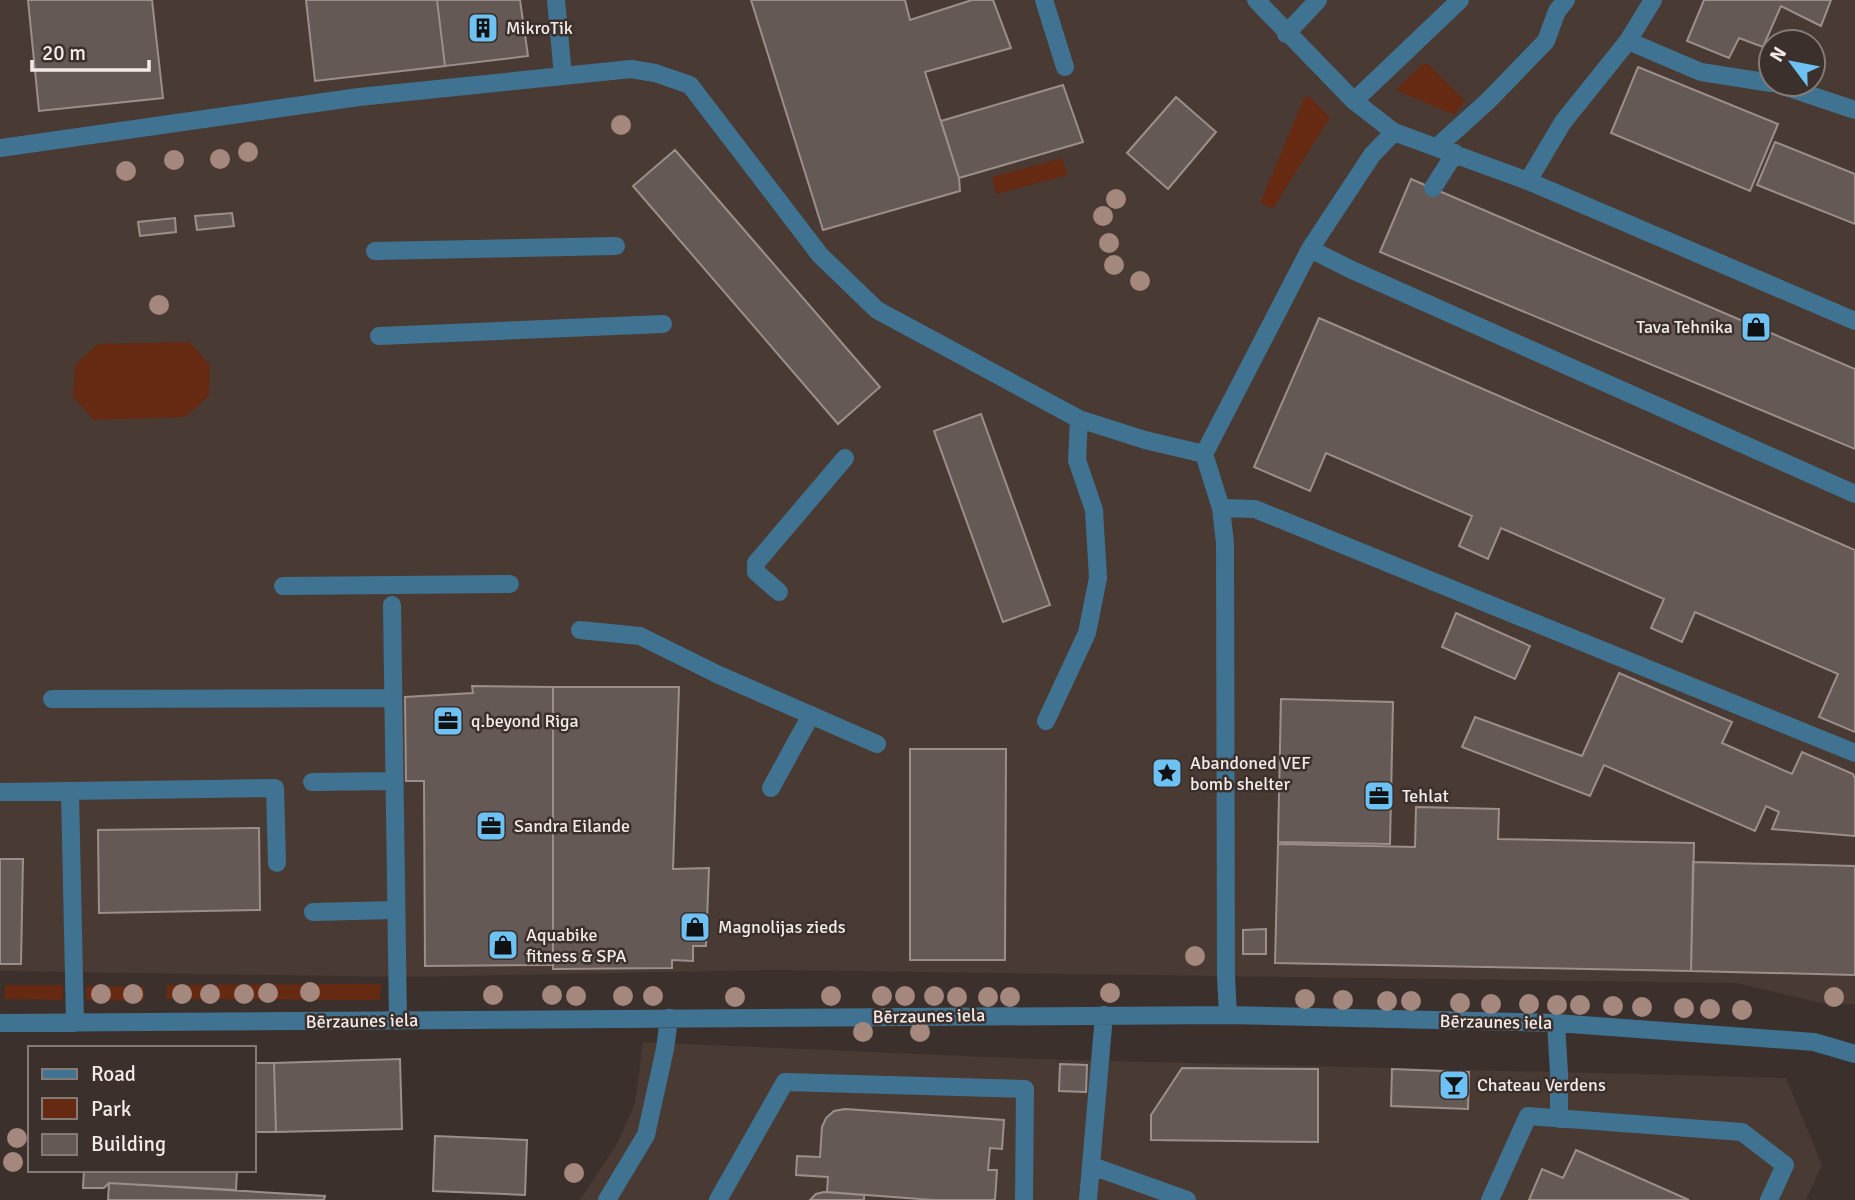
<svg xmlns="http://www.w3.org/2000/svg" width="1855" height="1200" font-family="Signika,sans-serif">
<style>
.built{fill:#4a3a34;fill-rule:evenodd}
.green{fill:#662a13}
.building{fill:#645954;stroke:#9c8f8b;stroke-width:2}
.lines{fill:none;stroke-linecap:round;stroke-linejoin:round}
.minor{stroke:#3f7391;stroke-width:18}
.tree{fill:#a4877d}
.labels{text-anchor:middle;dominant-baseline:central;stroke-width:5;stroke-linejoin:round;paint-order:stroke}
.poi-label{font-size:18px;fill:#f2ebe9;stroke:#3b302c;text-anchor:start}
.street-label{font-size:18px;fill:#f2ebe9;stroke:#3b302c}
</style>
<rect width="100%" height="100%" fill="#3b302c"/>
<!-- built -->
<path class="built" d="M 0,0 L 1855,0 L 1855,1004 L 1830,1005 L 1737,983 L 777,970 L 405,977 L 0,971 ZM 1771,42 L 1813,42 L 1813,84 L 1771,84 Z
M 643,1042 L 1036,1059 L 1786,1078 L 1822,1165 L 1806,1200 L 580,1200 L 618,1142 L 635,1103 Z"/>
<!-- green -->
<path class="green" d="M 1427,63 L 1465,101 L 1454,115 L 1396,90 L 1421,65 Z
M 1305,96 L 1309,97 L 1330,117 L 1273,209 L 1260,203 Z
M 1062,158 L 1068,175 L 996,194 L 992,177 Z
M 189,342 L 210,365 L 209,396 L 185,417 L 94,420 L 73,397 L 75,365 L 98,344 Z
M 381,984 L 380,1000 L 166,999 L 167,985 Z
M 5,985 L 63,985 L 63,1000 L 4,999 Z
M 86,986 L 144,987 L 144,1001 L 86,1000 Z"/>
<!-- building -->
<path class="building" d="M 28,0 L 152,0 L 163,98 L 39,111 Z
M 306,0 L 437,0 L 445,66 L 315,81 Z
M 437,0 L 520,0 L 528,56 L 445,66 Z
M 751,0 L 905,0 L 910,20 L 972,0 L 993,0 L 1011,48 L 925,72 L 959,178 L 960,191 L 823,230 Z
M 1704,0 L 1831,0 L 1821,26 L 1781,6 L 1763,47 L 1739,38 L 1729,58 L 1687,41 Z
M 1638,67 L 1778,124 L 1750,191 L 1611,133 Z
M 1063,85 L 1083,142 L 959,178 L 941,121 Z
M 1176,97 L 1216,132 L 1168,189 L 1127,153 Z
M 1775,142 L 1855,174 L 1855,224 L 1757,185 Z
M 675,150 L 880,387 L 838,424 L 633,186 Z
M 1411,179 L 1855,369 L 1855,449 L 1380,252 Z
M 232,213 L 234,226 L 197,230 L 195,216 Z
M 175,218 L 176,232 L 140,236 L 138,222 Z
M 1319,318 L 1855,550 L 1855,732 L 1819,717 L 1838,674 L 1695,612 L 1682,642 L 1651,628 L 1664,599 L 1501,528 L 1488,559 L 1459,546 L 1472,516 L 1326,453 L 1310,491 L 1254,467 Z
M 981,414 L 1050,605 L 1003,622 L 934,431 Z
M 1456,613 L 1530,646 L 1515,679 L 1442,647 Z
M 1619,673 L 1732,722 L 1722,743 L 1792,774 L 1802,752 L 1853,774 L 1855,779 L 1855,836 L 1772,829 L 1779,812 L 1766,806 L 1755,831 L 1604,765 L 1590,796 L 1462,747 L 1475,717 L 1582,756 Z
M 472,686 L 553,687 L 553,965 L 425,966 L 424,781 L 406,781 L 405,697 L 473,693 Z
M 553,687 L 679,687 L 673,869 L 709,868 L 706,946 L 693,946 L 693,961 L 672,960 L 672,968 L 553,969 Z
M 1281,699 L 1393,702 L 1390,844 L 1278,842 Z
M 910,749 L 1006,749 L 1005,960 L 910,960 Z
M 1416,807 L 1499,809 L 1498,839 L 1694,843 L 1691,971 L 1275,963 L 1278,844 L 1415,847 Z
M 259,828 L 260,910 L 99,913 L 98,830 Z
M 0,859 L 23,859 L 21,964 L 0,964 Z
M 1693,862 L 1855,866 L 1855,975 L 1691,971 Z
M 1266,929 L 1266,954 L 1243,954 L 1243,930 Z
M 400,1059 L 402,1129 L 276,1132 L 274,1063 Z
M 254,1063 L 274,1063 L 276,1132 L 254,1132 Z
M 1060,1064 L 1087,1065 L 1086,1092 L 1059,1091 Z
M 1182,1068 L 1318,1069 L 1318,1142 L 1151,1140 L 1151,1115 Z
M 1392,1069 L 1469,1072 L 1468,1109 L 1391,1106 Z
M 845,1109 L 1004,1120 L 1002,1149 L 990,1148 L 988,1170 L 997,1170 L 995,1200 L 933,1200 L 827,1192 L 828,1177 L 796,1175 L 797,1156 L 820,1157 L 822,1127 L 826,1118 L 834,1111 Z
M 435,1136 L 527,1140 L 525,1195 L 433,1191 Z
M 1576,1150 L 1689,1200 L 1529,1200 L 1542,1169 L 1563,1178 Z
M 84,1170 L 237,1170 L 236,1190 L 109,1183 L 104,1188 L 83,1188 Z
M 109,1183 L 325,1196 L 324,1200 L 108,1200 Z
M 824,1192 L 864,1195 L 864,1200 L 810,1200 L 816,1194 Z"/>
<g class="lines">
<!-- minor -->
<path class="minor" d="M 556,0 L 563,76
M 1044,0 L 1065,67
M 1256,0 L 1354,101 L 1394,132 L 1528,181 L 1855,321
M 1286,34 L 1318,0
M 1628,41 L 1701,72 L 1771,83
M 1777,84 L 1855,110
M 1354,101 L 1460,0
M 1437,147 L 1488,101 L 1546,41 L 1557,11 L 1566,0
M 0,148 L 359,97 L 631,69 L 655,73 L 690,85 L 820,255 L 877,310 L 1079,419 L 1145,440 L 1204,454
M 1528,181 L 1563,122 L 1628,41 L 1653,0
M 1433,188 L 1455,153
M 1310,249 L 1352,270 L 1855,494
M 375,251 L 616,246
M 379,336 L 663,324
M 1221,508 L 1255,509 L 1855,753
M 283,586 L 510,584
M 779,592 L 756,572 L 756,563 L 845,458
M 392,605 L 398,1021
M 580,630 L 640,636 L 719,675 L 877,744
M 52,699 L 392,698
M 1046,721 L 1087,633 L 1098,578 L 1094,510 L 1077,460 L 1079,419
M 312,782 L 393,781
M 771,788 L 811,715
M 0,792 L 275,788 L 277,863
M 70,792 L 75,1023
M 313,912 L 395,910
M 1228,1015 L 1226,976 L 1225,543 L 1221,508 L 1204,454 L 1310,249 L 1372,155 L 1394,132
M 0,1023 L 1228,1015 L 1556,1023 L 1814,1042 L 1855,1054
M 1556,1023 L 1559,1073 L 1559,1119
M 1092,1166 L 1187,1200
M 607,1200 L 646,1135 L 665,1049 L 669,1018
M 718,1200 L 785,1082 L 1025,1089 L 1024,1200
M 1088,1200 L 1104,1015
M 1490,1200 L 1528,1116 L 1742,1132 L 1785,1165 L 1769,1200"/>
</g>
<!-- trees -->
<g class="tree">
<circle cx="621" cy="125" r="10"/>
<circle cx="248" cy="152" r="10"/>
<circle cx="220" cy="159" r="10"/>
<circle cx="174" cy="160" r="10"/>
<circle cx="126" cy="171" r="10"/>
<circle cx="1116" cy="199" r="10"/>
<circle cx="1103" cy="216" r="10"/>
<circle cx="1109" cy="243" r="10"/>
<circle cx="1114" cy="265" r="10"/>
<circle cx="1140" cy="281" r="10"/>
<circle cx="159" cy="305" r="10"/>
<circle cx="1195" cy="956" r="10"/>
<circle cx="310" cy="992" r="10"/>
<circle cx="268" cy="993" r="10"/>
<circle cx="1110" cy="993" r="10"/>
<circle cx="101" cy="994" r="10"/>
<circle cx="133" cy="994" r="10"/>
<circle cx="182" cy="994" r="10"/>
<circle cx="210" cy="994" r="10"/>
<circle cx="244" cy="994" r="10"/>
<circle cx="493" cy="995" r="10"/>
<circle cx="552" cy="995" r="10"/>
<circle cx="576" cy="996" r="10"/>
<circle cx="623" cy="996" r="10"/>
<circle cx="653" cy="996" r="10"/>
<circle cx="831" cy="996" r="10"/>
<circle cx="882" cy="996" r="10"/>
<circle cx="905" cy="996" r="10"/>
<circle cx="934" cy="996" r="10"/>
<circle cx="735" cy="997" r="10"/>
<circle cx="957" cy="997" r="10"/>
<circle cx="988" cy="997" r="10"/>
<circle cx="1010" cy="997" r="10"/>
<circle cx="1834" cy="997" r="10"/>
<circle cx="1305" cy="999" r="10"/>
<circle cx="1343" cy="1000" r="10"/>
<circle cx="1387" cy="1001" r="10"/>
<circle cx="1411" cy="1001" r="10"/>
<circle cx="1460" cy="1003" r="10"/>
<circle cx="1491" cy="1004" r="10"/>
<circle cx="1529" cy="1004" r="10"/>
<circle cx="1557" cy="1005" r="10"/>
<circle cx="1580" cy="1005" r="10"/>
<circle cx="1613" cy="1006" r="10"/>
<circle cx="1642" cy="1007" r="10"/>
<circle cx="1684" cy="1008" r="10"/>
<circle cx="1710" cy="1009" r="10"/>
<circle cx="1742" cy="1010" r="10"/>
<circle cx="863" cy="1032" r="10"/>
<circle cx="920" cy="1032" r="10"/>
<circle cx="17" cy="1138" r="10"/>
<circle cx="13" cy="1162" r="10"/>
<circle cx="574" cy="1173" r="10"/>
</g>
<!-- icons -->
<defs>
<g id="building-square" transform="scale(1.575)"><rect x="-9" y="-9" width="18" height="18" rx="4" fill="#6dc2f3" stroke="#3b302c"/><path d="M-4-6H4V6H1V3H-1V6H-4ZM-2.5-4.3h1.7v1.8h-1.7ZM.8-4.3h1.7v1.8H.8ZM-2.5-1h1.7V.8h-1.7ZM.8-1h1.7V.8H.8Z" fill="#111"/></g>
<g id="shop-square" transform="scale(1.575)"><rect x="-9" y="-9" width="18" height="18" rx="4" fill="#6dc2f3" stroke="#3b302c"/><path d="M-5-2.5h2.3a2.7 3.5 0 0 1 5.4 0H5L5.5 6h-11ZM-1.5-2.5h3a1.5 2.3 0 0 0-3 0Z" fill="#111"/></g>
<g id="office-square" transform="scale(1.575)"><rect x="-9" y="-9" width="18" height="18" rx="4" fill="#6dc2f3" stroke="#3b302c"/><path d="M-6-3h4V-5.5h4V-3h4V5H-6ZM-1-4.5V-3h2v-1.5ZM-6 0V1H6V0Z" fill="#111"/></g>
<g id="sight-square" transform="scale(1.575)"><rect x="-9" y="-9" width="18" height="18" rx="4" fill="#6dc2f3" stroke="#3b302c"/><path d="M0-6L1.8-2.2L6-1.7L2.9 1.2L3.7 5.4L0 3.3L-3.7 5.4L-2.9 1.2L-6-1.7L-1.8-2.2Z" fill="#111"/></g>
<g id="bar-square" transform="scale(1.575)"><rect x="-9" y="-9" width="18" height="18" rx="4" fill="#6dc2f3" stroke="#3b302c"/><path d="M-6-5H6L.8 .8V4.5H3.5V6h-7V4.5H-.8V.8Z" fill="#111"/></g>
</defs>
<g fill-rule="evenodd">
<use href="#building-square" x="483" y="28"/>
<use href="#shop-square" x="1756" y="327"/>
<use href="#office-square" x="448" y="721"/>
<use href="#sight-square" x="1167" y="773"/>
<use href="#office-square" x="1379" y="796"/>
<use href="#office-square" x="491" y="826"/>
<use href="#shop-square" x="695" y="927"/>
<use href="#shop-square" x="503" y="945"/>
<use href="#bar-square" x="1454" y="1085"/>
</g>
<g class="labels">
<!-- poi labels -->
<g class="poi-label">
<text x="506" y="28">MikroTik</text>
<text x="1733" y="327" text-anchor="end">Tava Tehnika</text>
<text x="471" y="721">q.beyond Riga</text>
<text x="1190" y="763">Abandoned VEF<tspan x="1190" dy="21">bomb shelter</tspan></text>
<text x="1402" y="796">Tehlat</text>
<text x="514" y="826">Sandra Eilande</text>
<text x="718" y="927">Magnolijas zieds</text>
<text x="526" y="935">Aquabike<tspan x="526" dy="21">fitness &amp; SPA</tspan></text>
<text x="1477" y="1085">Chateau Verdens</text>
</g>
<!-- street labels -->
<g class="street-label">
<text transform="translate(929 1016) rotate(-1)">Bērzaunes iela</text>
<text transform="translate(362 1021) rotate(-1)">Bērzaunes iela</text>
<text transform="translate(1496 1022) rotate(1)">Bērzaunes iela</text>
</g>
</g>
<!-- legend -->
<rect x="28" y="1046" width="228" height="126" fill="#3b302c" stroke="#847b78" stroke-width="2"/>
<rect x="42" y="1069" width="35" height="10" fill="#3f7391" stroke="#847b78" stroke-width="2"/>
<text x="91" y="1081" font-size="21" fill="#f2ebe9">Road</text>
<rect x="42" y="1098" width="35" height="21" fill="#662a13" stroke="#847b78" stroke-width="2"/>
<text x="91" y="1116" font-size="21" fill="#f2ebe9">Park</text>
<rect x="42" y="1134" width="35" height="21" fill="#645954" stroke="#847b78" stroke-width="2"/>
<text x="91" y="1151" font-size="21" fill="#f2ebe9">Building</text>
<!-- north arrow -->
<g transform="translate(1792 63) rotate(302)"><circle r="33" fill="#3b302c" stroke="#847b78" stroke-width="2"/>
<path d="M0-5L12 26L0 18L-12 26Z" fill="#6dc2f3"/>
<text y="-10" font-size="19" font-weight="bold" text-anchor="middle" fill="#f2ebe9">N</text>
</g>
<!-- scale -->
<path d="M32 60v10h117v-10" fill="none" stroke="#f2ebe9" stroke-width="3.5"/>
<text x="42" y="60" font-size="21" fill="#f2ebe9" stroke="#3b302c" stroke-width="5" paint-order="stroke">20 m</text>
</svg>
